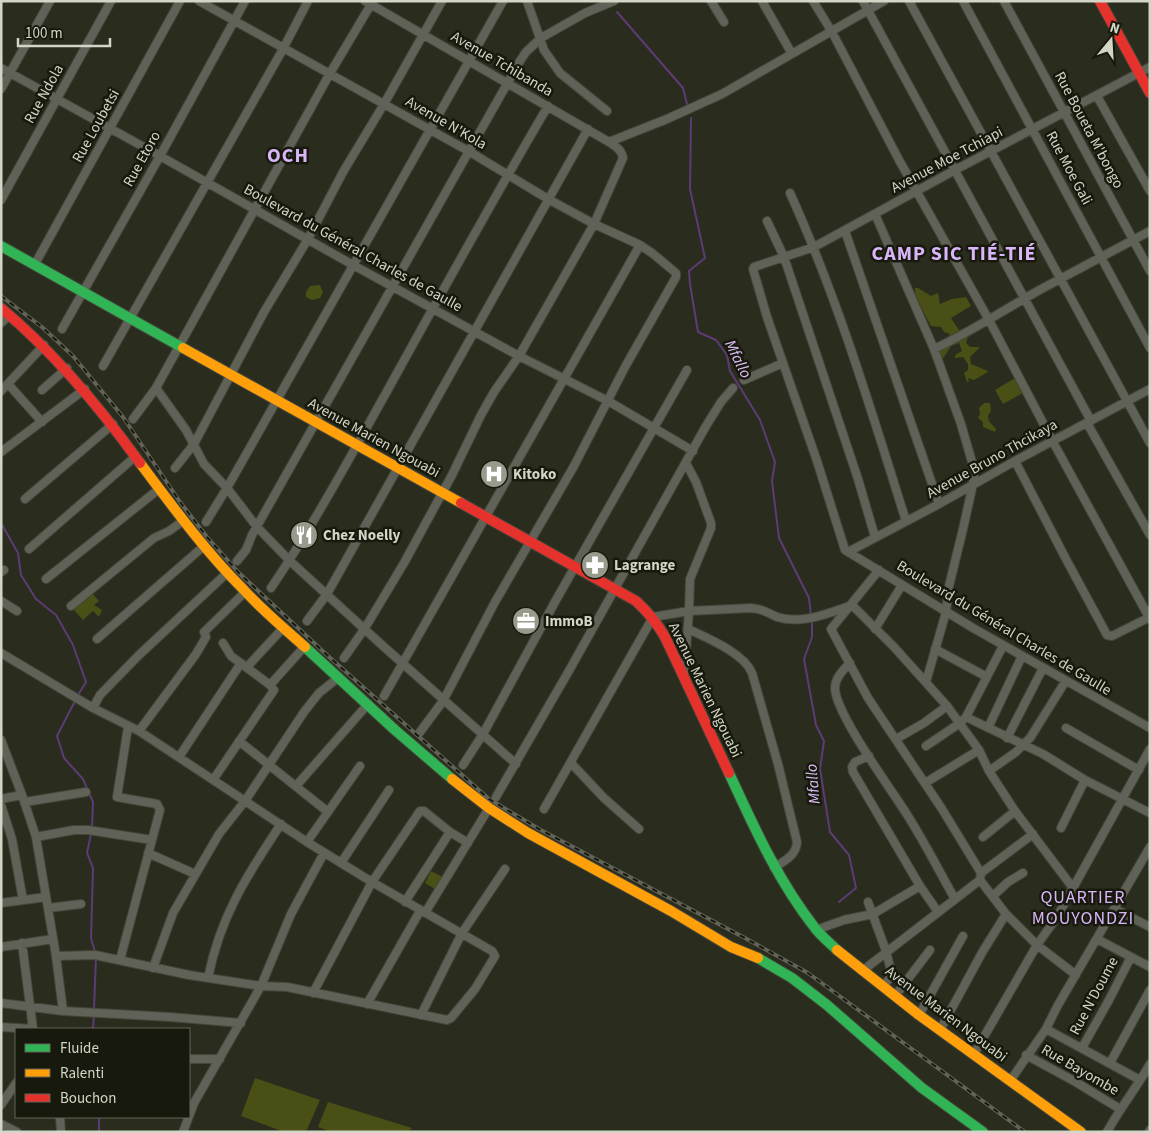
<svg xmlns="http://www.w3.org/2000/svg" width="1151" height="1133" font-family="'Source Sans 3',sans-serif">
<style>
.green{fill:#494f15}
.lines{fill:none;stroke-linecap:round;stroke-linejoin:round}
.stream{stroke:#5d3b76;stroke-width:2}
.street-casing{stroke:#44463a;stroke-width:10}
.fast-casing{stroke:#44463a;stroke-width:12}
.slow-casing{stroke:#44463a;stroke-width:12}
.jam-casing{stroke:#44463a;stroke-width:12}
.street{stroke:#616257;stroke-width:8}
.fast{stroke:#30b455;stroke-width:10}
.slow{stroke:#ff9f0a;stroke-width:10}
.jam{stroke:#e5322d;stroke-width:10}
.rail-casing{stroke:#616258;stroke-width:4}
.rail{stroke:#17190d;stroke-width:2;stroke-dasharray:5.5;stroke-linecap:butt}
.labels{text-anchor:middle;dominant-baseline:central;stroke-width:5;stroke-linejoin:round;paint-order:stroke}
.street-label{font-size:15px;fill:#d3d6c6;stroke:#17190d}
.poi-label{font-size:15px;font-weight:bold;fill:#d3d6c6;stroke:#17190d;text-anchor:start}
.water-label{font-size:16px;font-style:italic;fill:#dcbef8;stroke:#17190d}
.quarter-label{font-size:18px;letter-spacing:1px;fill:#d9b6f9;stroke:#17190d}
.district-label{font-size:20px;font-weight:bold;letter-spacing:1px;fill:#d9b6f9;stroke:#17190d}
</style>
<rect width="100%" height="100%" fill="#2a2c1d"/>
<!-- green -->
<path class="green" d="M 320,285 L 323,292 L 320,298 L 312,300 L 306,297 L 306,292 L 310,286 Z
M 915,288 L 918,288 L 931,296 L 938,293 L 940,304 L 952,299 L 966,297 L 971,306 L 951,318 L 959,330 L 965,329 L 968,330 L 946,341 L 950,334 L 944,332 L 941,327 L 931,326 L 915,296 Z
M 969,333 L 966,343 L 970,347 L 980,347 L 970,357 L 971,364 L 988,371 L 988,372 L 974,380 L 968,378 L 969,382 L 967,382 L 964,373 L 968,370 L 968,364 L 963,357 L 955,358 L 955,355 L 962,351 L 959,343 L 951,346 L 944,357 L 941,359 L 936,349 Z
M 1015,378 L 1023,393 L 1003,404 L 995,390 Z
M 984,403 L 990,403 L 991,411 L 988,416 L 989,421 L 996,429 L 995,432 L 983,427 L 983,422 L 978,418 L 980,414 L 979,408 Z
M 92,593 L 99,601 L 94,605 L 102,610 L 99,617 L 93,611 L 83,620 L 73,609 Z
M 431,871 L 443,877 L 435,889 L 425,883 Z
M 255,1078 L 320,1100 L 306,1132 L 284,1132 L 241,1116 Z
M 328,1102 L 412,1128 L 409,1132 L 331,1132 L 318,1127 Z"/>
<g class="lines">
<!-- stream -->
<path class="stream" d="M 617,12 L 683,88 L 687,104
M 691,118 L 690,189 L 705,258 L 689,271 L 690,284 L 698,332 L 716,340 L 727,355 L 730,371 L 760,420 L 775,462 L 772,481 L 779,538 L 809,598 L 811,616
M 1,523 L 18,553 L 21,575 L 36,599 L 56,615 L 73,645 L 86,682 L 78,695
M 812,622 L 812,637 L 804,659 L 816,725 L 824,741 L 820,769 L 830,832 L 849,855 L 856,888 L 839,902
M 76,699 L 57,736 L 64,758 L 83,779 L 93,802 L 92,829
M 91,834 L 87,853 L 93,868 L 91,938 L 95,952
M 94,1009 L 96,957
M 93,1029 L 94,1014
M 99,1132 L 99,1117"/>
<!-- street casing -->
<g class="street-casing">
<path id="street" d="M 199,1 L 470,152 L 548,199 L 594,224 L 640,245 L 652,253 L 676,273 L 676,277 L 625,367 L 574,466 L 495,602 L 443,701 L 420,732
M 527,1 L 544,50 L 560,73 L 607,111
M 711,1 L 724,22
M 762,1 L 792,54
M 813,1 L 832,32 L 899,160 L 989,320 L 1053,442 L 1150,619
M 863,1 L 1091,421
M 909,1 L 1150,443
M 963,1 L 1150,348
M 1004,1 L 1150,271
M 1150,67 L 955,170 L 814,247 L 754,267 L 753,269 L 767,317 L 817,461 L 845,550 L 973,628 L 1150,728
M 1,68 L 160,156 L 353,265 L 519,356 L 608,401 L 693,451
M 1,89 L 50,1
M 1097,96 L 1150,191
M 609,142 L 667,119 L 722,94 L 884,1
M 790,193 C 838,299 871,410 906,521
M 1,200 L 111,1
M 875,214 L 934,349 L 961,424 L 972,462 L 974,476 L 973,484 L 963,529 L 949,586 L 946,612 L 926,682
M 767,221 L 784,257 L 858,479 L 875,537
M 845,231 L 939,504
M 35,264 L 180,1
M 1,323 L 10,315
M 62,329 L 160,156 L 245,1
M 934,349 C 973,331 1008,307 1045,287 C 1080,268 1115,250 1150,231
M 103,366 L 283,49 L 308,1
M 744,380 L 783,363
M 9,385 L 42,422
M 156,388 L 186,430 L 204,464 L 227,488 L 257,527 L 290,561 L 383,646 L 516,764
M 42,390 L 67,368
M 1,391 L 44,345
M 133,419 L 156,388 L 329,75 L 373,1
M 1087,423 L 1150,535
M 1,452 L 85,389
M 1015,461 L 1067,561 L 1107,635 L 1112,636 L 1150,617
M 175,468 L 194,444 L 264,312 L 308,239 L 343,172 L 384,104 L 442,1
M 25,499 L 113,424
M 206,522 L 227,488 L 503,1
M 29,549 L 136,456
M 848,552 L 939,504 L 1015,461 L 1150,389
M 237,561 L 246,550 L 252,535 L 520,61 L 526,52 L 541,38 L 585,13 L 614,1
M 879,570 L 831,629 L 868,698 L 942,809 L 981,873 L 980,880 L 1006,914 L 1037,945 L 1076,975
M 1,572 L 4,570
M 46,579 L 159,489
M 271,588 C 313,526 349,459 386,393 C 439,297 492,201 548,106
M 1,601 L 17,611
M 71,606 L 154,538 L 169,531 L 183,521
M 307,621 L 327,594 L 588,129
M 688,629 C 707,638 744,653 752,673 L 778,764 L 797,842 C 796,856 785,860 774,868
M 875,629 L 902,585
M 97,639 L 204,546
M 935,649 L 987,677
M 1,653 L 93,708 L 139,731 L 307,842 L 372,882 L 492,951 L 495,956 L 475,989 L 451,1018 L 447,1020 L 287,987 L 261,986 L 189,975 L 95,955 L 56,956
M 344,658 L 365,628 L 404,563 L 452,475 L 481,415 L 494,392 L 519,356 L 594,224 L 623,158 C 622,150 615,146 609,142 L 365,1
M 850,663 C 843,670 835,678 835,688 C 835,713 891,789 906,813 C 924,841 939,871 955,899
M 247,667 L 284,627
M 684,676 L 689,611 L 690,579 L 711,528 L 711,523 L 696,482 L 686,463
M 270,685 L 305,646
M 384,696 L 640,245
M 93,708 L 100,695 L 139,655 L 227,573
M 966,717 L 1043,754 L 1085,780 L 1150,813
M 988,728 L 1022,656
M 1066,728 L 1139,770
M 139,731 L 196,654 L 206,637 L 204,632 L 245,592
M 1007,738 L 1043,668
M 896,739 L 924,723 L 947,706
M 1,740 L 22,795 L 36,837 L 56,956 L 63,1011
M 239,741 L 328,812
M 926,746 L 960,723 L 966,717 L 1003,646
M 869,756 L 855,762 L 852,767 L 853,772 L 920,886 L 938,912
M 179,757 L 241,663
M 571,763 L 604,798 L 639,829
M 463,765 L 483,734 L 556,600 L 687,370
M 989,771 L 1016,752 L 1030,738 L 1065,682
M 213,780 L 274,690 L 270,685 L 231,656 L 223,643
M 925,783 L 979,750
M 296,786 L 368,704
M 496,797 L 570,669 L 706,426 L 721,402 L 733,388
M 1,799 L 22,795
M 25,802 L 86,792
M 1,805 L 12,839 L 23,900
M 544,809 L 653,617 L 689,611 L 751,608 C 765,609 767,613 777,617 C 802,625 829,613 852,605 L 894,647 L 947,706 L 979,750 L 989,771 L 1015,811 L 1073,888
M 1061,828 L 1085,780
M 36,837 L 74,830 L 88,830 L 152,840
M 983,837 L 1015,811
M 307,842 L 360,766
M 148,853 L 195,874
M 341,863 L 389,790
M 981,873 L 1033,834
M 993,896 L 1008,882 L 1023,873
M 405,902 L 450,832
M 868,902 L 886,951 L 892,975 L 883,987
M 1,903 L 46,897
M 48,908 L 81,904
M 1115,909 L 1150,927
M 425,913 L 489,808
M 816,930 L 844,920 L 873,914 L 920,886
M 1097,939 L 1150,967
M 22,943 L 33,1029
M 1,947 L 53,939
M 120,960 L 160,810 L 157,804 L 117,797 L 128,727
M 153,968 L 173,913 L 219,834 L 245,801 L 304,712 L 319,693 L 339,677
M 862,971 L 980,880
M 208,978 C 220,917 247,875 281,824
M 313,993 L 372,882 L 420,811 L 424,811 L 450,832 L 468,843
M 895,996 L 930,950
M 1,1003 L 63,1011 L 170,1017 L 241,1023
M 367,1004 L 420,911
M 421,1015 L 462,933 L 505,869
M 919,1015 L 963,936
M 1,1027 L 33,1029
M 1046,1029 L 1140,1080
M 940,1030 L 983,951 L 1006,914
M 1082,1048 L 1109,1000 L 1131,957
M 974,1054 L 1037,945 L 1057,917 L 1150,749
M 1026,1055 L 1074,1081 L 1120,1109
M 189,1059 L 220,1059
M 1110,1063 L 1150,990
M 1010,1081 L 1046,1029 L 1058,1005 L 1150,847
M 1,1105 L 16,1083
M 60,1117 L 61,1132
M 1,1124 L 17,1132
M 183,1132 L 194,1103 L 261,986 L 291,914 L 324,853
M 1107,1132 C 1120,1108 1137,1087 1150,1064
M 1149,1132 L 1150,1130"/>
</g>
<!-- fast casing -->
<g class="fast-casing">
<path id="fast" d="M 1,246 L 183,348
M 305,647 L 395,730 L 452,779
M 729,773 C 754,827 778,881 815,928 C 821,936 830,943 837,950
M 758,958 L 792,978 L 827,1005 L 922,1088 L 983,1132"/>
</g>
<!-- slow casing -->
<g class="slow-casing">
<path id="slow" d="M 183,348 L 461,503
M 140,463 C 173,507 205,551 244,590 C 263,611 285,629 305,647
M 452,779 L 489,808 L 528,833 L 671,911 L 731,947 L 758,958
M 837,950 L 919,1015 L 1081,1132"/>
</g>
<!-- jam casing -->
<g class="jam-casing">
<path id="jam" d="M 1100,1 L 1150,93
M 1,308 C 55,353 99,406 140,463
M 461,503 L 636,601 C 648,612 657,623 665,637 L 729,773"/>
</g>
<!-- street -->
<use href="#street" class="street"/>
<!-- fast -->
<use href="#fast" class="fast"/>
<!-- slow -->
<use href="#slow" class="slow"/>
<!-- jam -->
<use href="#jam" class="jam"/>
<!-- rail casing -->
<g class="rail-casing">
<path id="rail" d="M 1,296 L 42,327 L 73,356 L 123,417 L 180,502 L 207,537 L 239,573 L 327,655 L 489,799 L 539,829 L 745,938 L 808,973 L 1025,1132"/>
</g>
<!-- rail -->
<use href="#rail" class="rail"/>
</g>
<!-- icons -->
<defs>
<g id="hospital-disc" transform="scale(1.4375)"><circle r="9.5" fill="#989a8b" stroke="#17190d"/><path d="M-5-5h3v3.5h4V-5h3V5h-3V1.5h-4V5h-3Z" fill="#fff"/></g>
<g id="restaurant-disc" transform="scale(1.4375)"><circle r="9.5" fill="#989a8b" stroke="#17190d"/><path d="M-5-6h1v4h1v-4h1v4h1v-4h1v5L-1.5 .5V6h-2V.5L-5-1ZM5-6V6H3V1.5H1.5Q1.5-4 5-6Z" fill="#fff"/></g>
<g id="pharmacy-disc" transform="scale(1.4375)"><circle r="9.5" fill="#989a8b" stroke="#17190d"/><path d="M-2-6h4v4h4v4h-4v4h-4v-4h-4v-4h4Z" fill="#fff"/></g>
<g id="office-disc" transform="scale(1.4375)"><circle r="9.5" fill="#989a8b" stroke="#17190d"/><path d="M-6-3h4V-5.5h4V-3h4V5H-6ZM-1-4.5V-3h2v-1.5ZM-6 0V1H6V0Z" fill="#fff"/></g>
</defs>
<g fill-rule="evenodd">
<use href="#hospital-disc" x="494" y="474"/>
<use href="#restaurant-disc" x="304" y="535"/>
<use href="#pharmacy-disc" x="595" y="565"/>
<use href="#office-disc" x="526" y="621"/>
</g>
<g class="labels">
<!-- street labels -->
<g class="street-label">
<text transform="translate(502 64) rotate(30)">Avenue Tchibanda</text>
<text transform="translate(44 94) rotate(-61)">Rue Ndola</text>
<text transform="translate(446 123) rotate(30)">Avenue N'Kola</text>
<text transform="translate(96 126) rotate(-61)">Rue Loubetsi</text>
<text transform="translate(1089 130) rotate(62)">Rue Boueta M'bongo</text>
<text transform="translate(142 159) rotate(-61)">Rue Etoro</text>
<text transform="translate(947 160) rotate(-28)">Avenue Moe Tchiapi</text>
<text transform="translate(1069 168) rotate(62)">Rue Moe Gali</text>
<text transform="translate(353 248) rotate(29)">Boulevard du Général Charles de Gaulle</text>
<text transform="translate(374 438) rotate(29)">Avenue Marien Ngouabi</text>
<text transform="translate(992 459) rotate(-29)">Avenue Bruno Thcikaya</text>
<text transform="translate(1004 628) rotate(31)">Boulevard du Général Charles de Gaulle</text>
<text transform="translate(705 690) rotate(64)">Avenue Marien Ngouabi</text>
<text transform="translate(1094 996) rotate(-62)">Rue N'Doume</text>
<text transform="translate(946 1014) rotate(37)">Avenue Marien Ngouabi</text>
<text transform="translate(1080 1070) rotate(30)">Rue Bayombe</text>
</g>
<!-- poi labels -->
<g class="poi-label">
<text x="513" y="474">Kitoko</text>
<text x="323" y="535">Chez Noelly</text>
<text x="614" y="565">Lagrange</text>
<text x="545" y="621">ImmoB</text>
</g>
<!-- water labels -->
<g class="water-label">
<text transform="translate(738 359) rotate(63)">Mfallo</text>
<text transform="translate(813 784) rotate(-95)">Mfallo</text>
</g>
<!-- quarter labels -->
<g class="quarter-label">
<text x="1083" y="897">QUARTIER<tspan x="1083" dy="21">MOUYONDZI</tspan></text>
</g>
<!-- district labels -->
<g class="district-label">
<text x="288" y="156">OCH</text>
<text x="954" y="254">CAMP SIC TIÉ-TIÉ</text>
</g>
</g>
<!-- border -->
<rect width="1151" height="1133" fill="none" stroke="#d3d6c6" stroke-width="5"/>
<!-- legend -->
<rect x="15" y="1028" width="175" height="90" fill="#17190d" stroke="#626557"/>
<rect x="25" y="1044" width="25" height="8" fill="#30b455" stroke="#626557"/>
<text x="60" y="1053" font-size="15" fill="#d3d6c6">Fluide</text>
<rect x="25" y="1069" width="25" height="8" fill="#ff9f0a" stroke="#626557"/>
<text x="60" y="1078" font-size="15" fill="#d3d6c6">Ralenti</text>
<rect x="25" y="1094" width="25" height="8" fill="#e5322d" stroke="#626557"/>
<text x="60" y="1103" font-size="15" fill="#d3d6c6">Bouchon</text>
<!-- north arrow -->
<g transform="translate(1111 40) rotate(18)" stroke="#17190d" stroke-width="4" paint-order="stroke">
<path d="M0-4L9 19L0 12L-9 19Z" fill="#d3d6c6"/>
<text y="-8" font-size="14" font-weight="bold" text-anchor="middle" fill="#d3d6c6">N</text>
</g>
<!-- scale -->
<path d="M18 38v8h92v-8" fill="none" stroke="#d3d6c6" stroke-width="2.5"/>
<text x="25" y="38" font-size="15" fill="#d3d6c6" stroke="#17190d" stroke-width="4" paint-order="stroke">100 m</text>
</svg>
